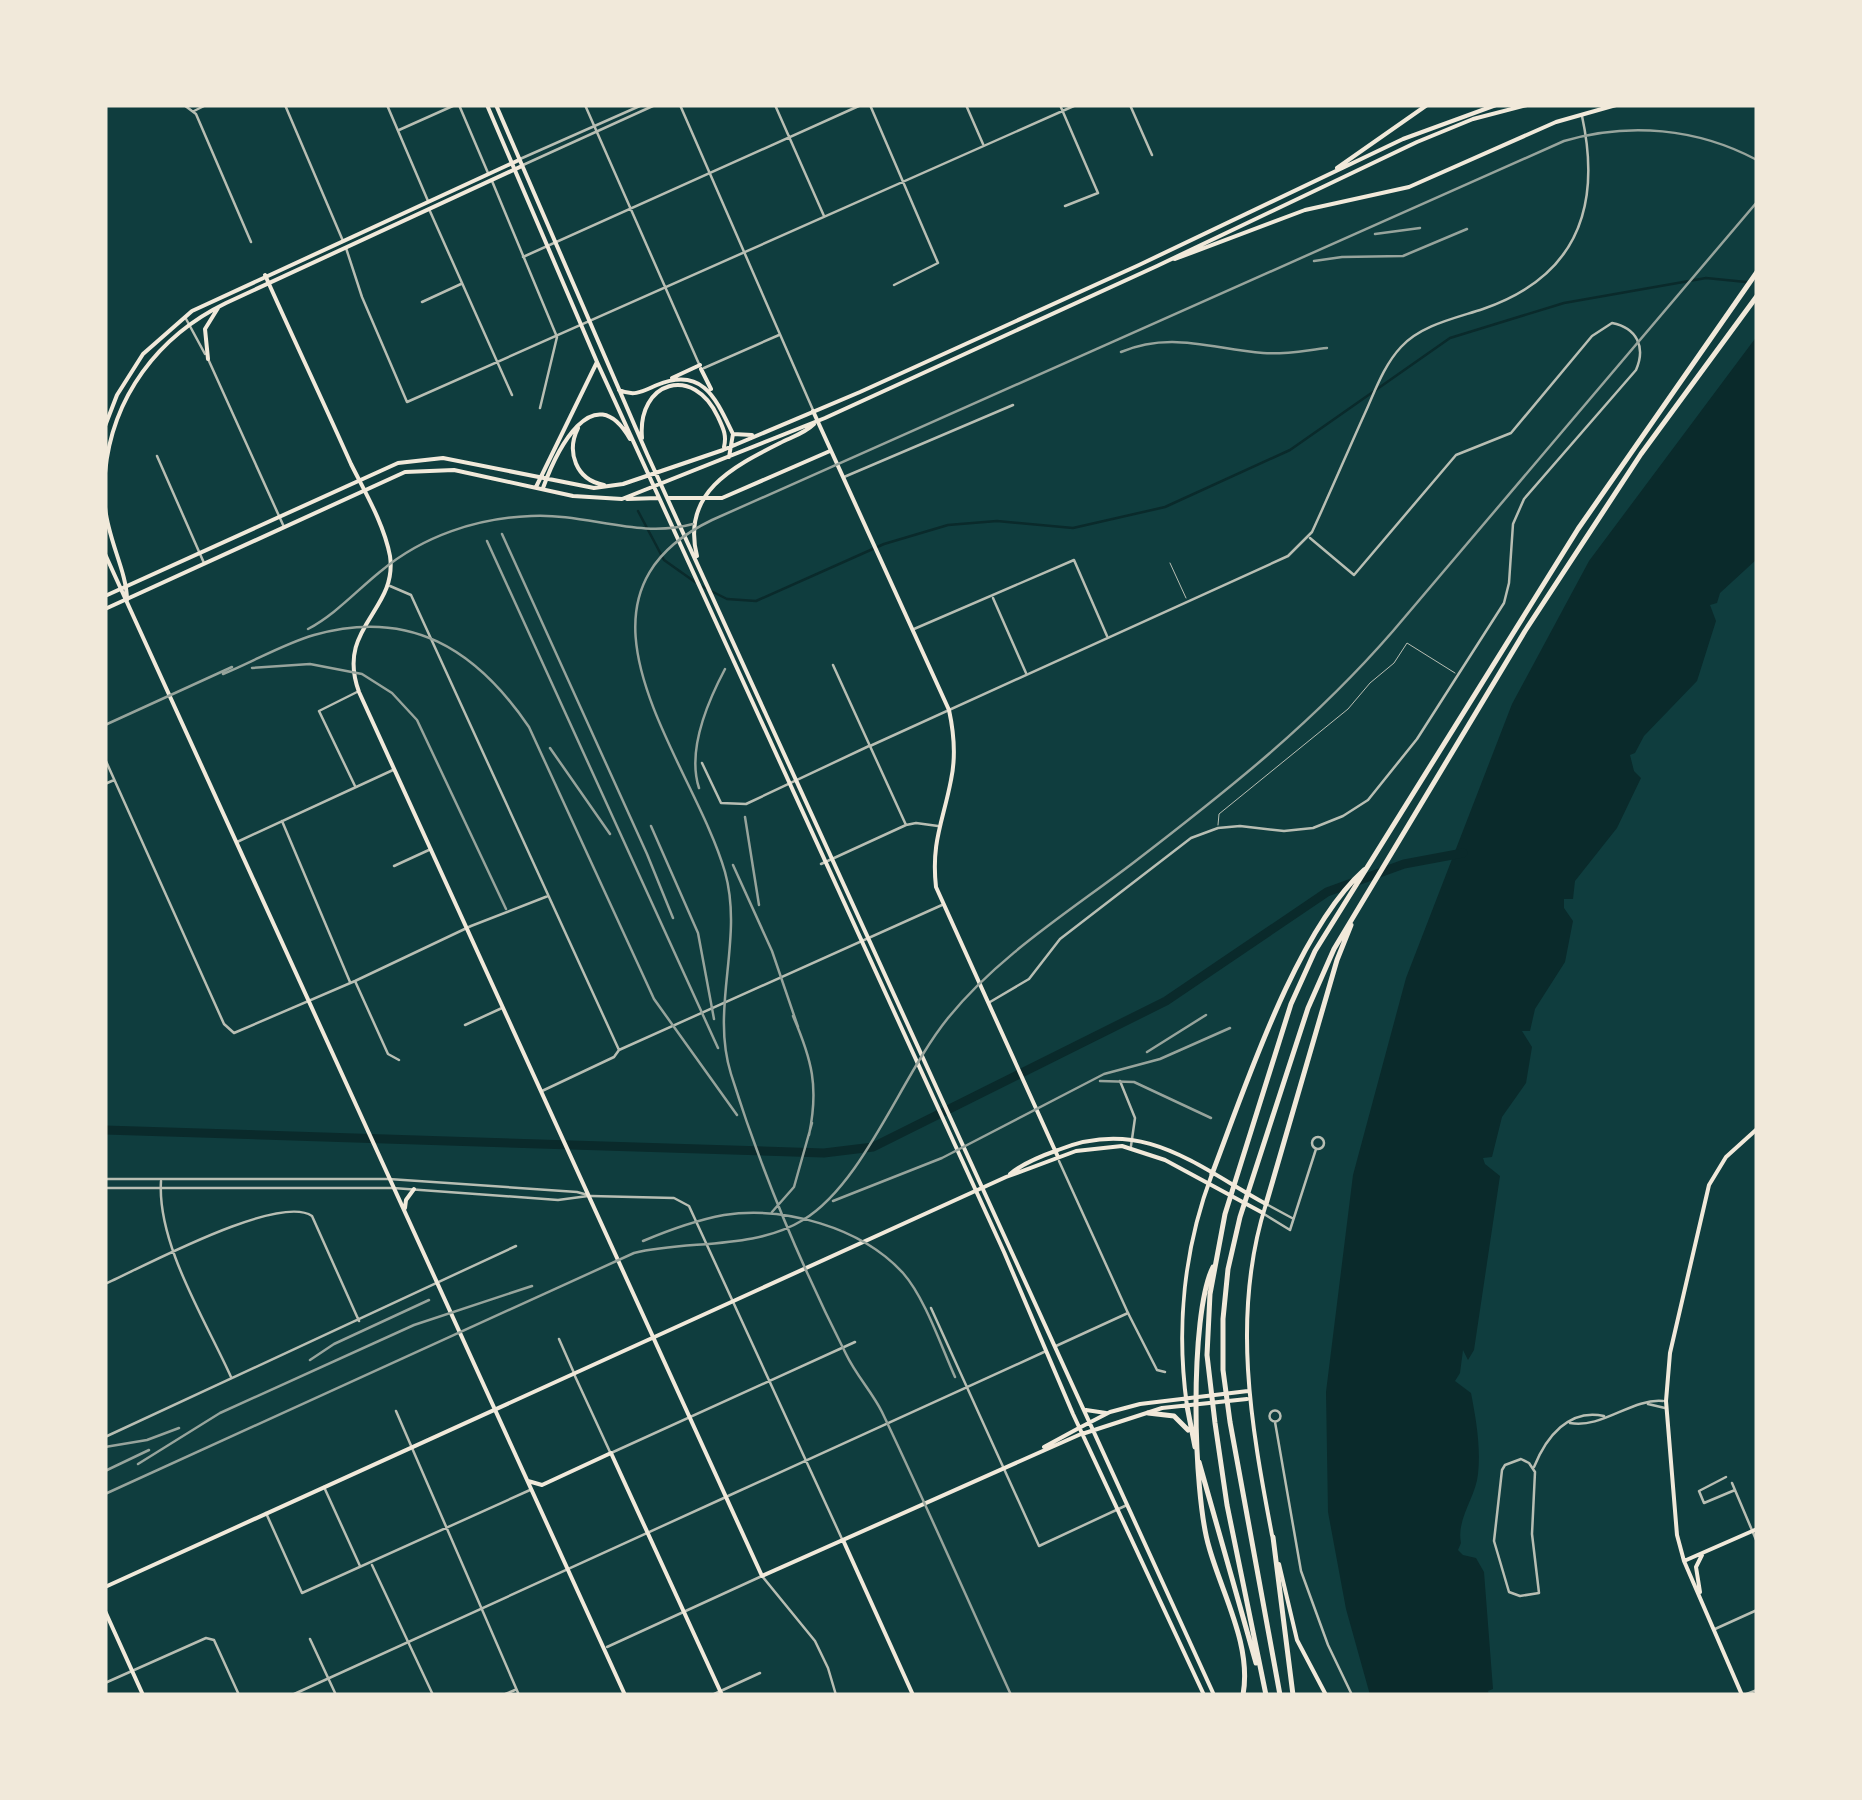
<svg xmlns="http://www.w3.org/2000/svg" width="1862" height="1800" font-family="Signika,sans-serif">
<style>
.water{fill:#0a2a2b}
.lines{fill:none;stroke-linecap:round;stroke-linejoin:round}
.stream{stroke:#0a2a2b;stroke-width:2.5}
.river{stroke:#0a2a2b;stroke-width:9}
.service{stroke:#b8beb3;stroke-width:1}
.minor{stroke:#b8beb3;stroke-width:2.5}
.tertiary{stroke:#b8beb3;stroke-width:2.5}
.secondary{stroke:#f1e9da;stroke-width:4}
.primary{stroke:#f1e9da;stroke-width:4}
.motorway{stroke:#f1e9da;stroke-width:5}
.rail{stroke:#97a49c;stroke-width:2.5}
</style>
<rect width="100%" height="100%" fill="#0f3d3e"/>
<!-- water -->
<path class="water" d="M 1757,336 L 1757,559 L 1720,593 L 1717,603 L 1710,605 L 1716,621 L 1697,681 L 1644,736 L 1635,753 L 1630,755 L 1634,771 L 1641,778 L 1617,828 L 1575,881 L 1573,899 L 1564,899 L 1564,908 L 1573,921 L 1565,962 L 1535,1009 L 1530,1031 L 1522,1031 L 1532,1047 L 1526,1083 L 1502,1117 L 1492,1157 L 1483,1158 L 1485,1164 L 1500,1176 L 1474,1350 L 1468,1360 L 1463,1350 L 1460,1373 L 1455,1381 L 1471,1393 C 1476,1419 1481,1447 1478,1474 C 1476,1497 1456,1519 1461,1543 L 1458,1550 L 1463,1555 L 1476,1558 L 1484,1572 L 1493,1689 L 1488,1691 L 1489,1695 L 1370,1695 L 1346,1609 L 1328,1512 L 1326,1392 L 1353,1175 L 1406,978 L 1512,704 L 1589,561 Z"/>
<g class="lines">
<!-- stream -->
<path class="stream" d="M 638,511 L 664,560 L 695,582
M 701,586 L 727,599 L 756,601 L 884,544 L 948,525 L 997,521 L 1073,528 L 1165,507 L 1290,450 L 1450,338 L 1564,303 L 1706,278 L 1746,282"/>
<!-- river -->
<path class="river" d="M 105,1130 L 824,1153 L 873,1147 L 1166,1001 L 1327,892 L 1404,864 L 1463,853"/>
<!-- service -->
<path class="service" d="M 1170,563 L 1186,598
M 1218,825 L 1219,814 L 1348,709 L 1370,683 L 1394,663 L 1407,643 L 1455,673"/>
<!-- minor -->
<path class="minor" d="M 184,105 L 196,114 L 251,242
M 285,105 L 343,241
M 387,105 L 428,201
M 585,105 L 699,364
M 775,105 L 824,216
M 870,105 L 938,263 L 894,285
M 966,105 L 983,144
M 1060,105 L 1098,193 L 1065,206
M 1130,105 L 1152,155
M 194,111 L 206,105
M 399,130 L 455,105
M 492,181 L 557,337 L 540,408
M 429,209 L 512,395
M 346,248 L 362,297 L 407,402 L 1076,105
M 523,257 L 861,105
M 422,302 L 461,284
M 185,317 L 205,354
M 209,361 L 284,527
M 704,368 L 779,335
M 157,456 L 204,563
M 844,477 L 1013,405
M 390,586 L 411,595 L 619,1050
M 993,598 L 1026,673
M 914,629 L 1074,560 L 1107,636
M 833,665 L 906,825 L 916,823 L 938,826
M 105,759 L 224,1024 L 234,1033 L 355,981 L 471,926 L 548,896
M 702,763 L 721,803 L 746,804 L 869,746
M 105,784 L 114,780
M 355,786 L 319,711 L 357,692
M 282,821 L 350,982
M 237,842 L 393,770
M 821,864 L 906,825
M 394,866 L 431,849
M 355,981 L 388,1054 L 399,1060
M 990,1002 L 1029,979 L 1060,939 L 1191,838 L 1218,828 L 1240,826 L 1284,831 L 1313,828 L 1343,816 L 1368,800 L 1417,739 L 1504,603 L 1509,583 L 1513,524 L 1524,499 L 1636,370 C 1646,347 1637,328 1612,323 L 1592,336 L 1511,433 L 1456,455 L 1354,575 L 1310,538
M 465,1025 L 502,1008
M 1120,1081 L 1135,1118 L 1131,1146
M 542,1091 L 614,1057 L 619,1050 L 942,905
M1312 1143a6 6 0 1 1 12 0a6 6 0 1 1-12 0Z
M 161,1181 C 157,1244 205,1319 231,1377
M 591,1196 L 674,1198 L 689,1206 L 842,1539
M 1268,1205 L 1292,1218
M 1264,1214 L 1290,1230 L 1316,1149
M 105,1284 C 143,1267 279,1193 312,1216 L 359,1321
M 931,1308 L 1039,1546 L 1127,1505
M 1128,1313 L 1157,1370 L 1165,1372
M 559,1339 L 574,1373
M 1648,1404 L 1665,1408
M1269.5 1416a5.5 5.5 0 1 1 11 0a5.5 5.5 0 1 1-11 0Z
M 396,1411 L 519,1695
M 1275,1422 L 1301,1571 L 1328,1645 L 1352,1695
M 1570,1423 C 1602,1429 1632,1398 1663,1401
M 105,1437 L 516,1246
M 611,1453 L 855,1342
M 1521,1459 L 1529,1463 L 1535,1472 L 1532,1534 L 1539,1593 L 1520,1596 L 1509,1592 L 1494,1541 L 1502,1470 L 1505,1465 Z
M 1534,1467 C 1546,1437 1569,1408 1604,1416
M 1726,1477 L 1699,1491 L 1704,1503 L 1735,1490
M 1732,1483 L 1757,1542
M 324,1487 L 360,1566
M 728,1496 L 1044,1352
M 266,1513 L 302,1593 L 530,1490
M 372,1565 L 433,1695
M 1715,1629 L 1757,1610
M 310,1639 L 336,1695
M 607,1647 L 762,1576 L 815,1641 L 828,1668 L 836,1695
M 105,1683 L 206,1638 L 214,1640 L 239,1695
M 503,1695 L 515,1690
M 712,1695 L 760,1673
M 1744,1695 L 1757,1690"/>
<!-- tertiary -->
<path class="tertiary" d="M 459,105 L 488,173
M 680,105 L 813,410
M 520,159 L 642,105
M 523,165 L 655,105
M 870,746 L 1288,556 L 1312,532 C 1330,493 1347,453 1365,413 C 1375,391 1384,365 1401,347 C 1421,325 1456,318 1483,309 C 1576,277 1602,208 1582,116
M 105,1179 L 389,1179 L 577,1192 L 588,1195
M 105,1188 L 393,1188 L 558,1200 L 588,1196
M 1056,1346 L 1128,1313 L 1059,1161
M 574,1374 L 610,1452
M 292,1695 L 726,1497"/>
<!-- secondary -->
<path class="secondary" d="M 265,275 C 293,338 323,401 351,464 C 365,492 384,524 390,556 C 398,611 335,627 359,692 L 762,1576 L 1081,1434
M 208,359 L 205,329 L 218,308
M 813,411 L 949,710 C 954,733 956,757 951,780 C 943,822 931,842 936,887 L 1058,1157
M 105,426 L 117,395 L 143,354 L 192,311 L 519,160
M 105,473 C 112,397 158,336 226,303 L 522,166
M 105,507 C 108,540 127,572 127,600
M 105,554 L 625,1695
M 1010,1174 C 1023,1163 1041,1156 1058,1150 C 1142,1116 1195,1165 1266,1204
M 405,1208 L 406,1200 L 414,1189
M 1044,1447 L 1079,1428
M 528,1481 L 542,1485 L 611,1453 L 722,1695
M 843,1540 L 913,1695
M 1684,1561 L 1757,1529
M 105,1587 L 1006,1177 L 1076,1151 L 1122,1146 L 1165,1160 L 1263,1213
M 1700,1592 L 1696,1567 L 1702,1555
M 105,1611 L 143,1695
M 1742,1695 L 1684,1561 L 1677,1535 L 1666,1401 L 1670,1353 L 1709,1185 L 1726,1157 L 1757,1129"/>
<!-- primary -->
<path class="primary" d="M 487,105 L 597,362 L 1004,1252 L 1073,1414 L 1204,1695
M 496,105 L 647,454 L 1214,1695
M 1337,168 L 1427,105
M 1175,259 L 1305,210 L 1409,187 L 1556,122 L 1616,105
M 701,369 L 711,389
M 672,378 L 700,365
M 619,390 C 635,397 643,391 657,385 C 703,366 716,399 733,434 L 752,435
M 578,428 C 566,452 576,480 604,485
M 642,438 C 637,381 694,364 718,417 C 723,428 727,435 724,447
M 729,457 L 733,434
M 536,487 L 597,362
M 543,488 C 556,452 593,375 630,439
M 667,498 L 722,498 L 830,451
M 627,499 L 658,498
M 697,556 C 681,493 732,467 780,443 C 792,437 805,433 814,424
M 105,596 L 398,463 L 443,458 L 594,488 L 623,484 L 723,450 L 860,392 L 1139,265 L 1403,139 L 1496,105
M 105,609 L 405,472 L 454,470 L 573,496 L 622,499 L 825,418 L 1157,266 L 1417,142 L 1473,119 L 1527,105
M 1266,1204 C 1231,1314 1251,1425 1272,1535
M 1187,1406 C 1176,1328 1184,1248 1212,1174
M 1086,1410 L 1106,1413
M 1079,1428 L 1110,1412 L 1140,1404 L 1248,1391
M 1082,1434 L 1162,1408 L 1247,1399
M 1279,1564 L 1297,1640 L 1326,1695"/>
<!-- motorway -->
<path class="motorway" d="M 1212,1174 C 1245,1088 1296,931 1364,870
M 1266,1204 L 1337,960 L 1351,925
M 1213,1267 C 1189,1315 1193,1494 1209,1547 C 1222,1594 1252,1645 1243,1695
M 1187,1406 L 1195,1447
M 1148,1413 L 1174,1416 L 1188,1430
M 1199,1462 L 1256,1663
M 1273,1537 L 1293,1695
M 1266,1695 L 1227,1505 L 1215,1423 L 1207,1355 L 1210,1294 L 1225,1214 L 1291,1004 L 1315,951 L 1578,529 L 1757,272
M 1280,1695 L 1230,1422 L 1223,1370 L 1223,1319 L 1228,1269 L 1240,1217 L 1308,1008 L 1334,949 L 1525,631 L 1641,454 L 1757,296"/>
<!-- rail -->
<path class="rail" d="M 1375,234 L 1420,228
M 1314,261 L 1342,257 L 1403,256 L 1467,229
M 1121,352 C 1171,331 1212,349 1263,353 C 1284,355 1307,350 1327,348
M 502,534 L 647,854 L 673,918
M 487,541 L 718,1048
M 308,629 C 336,614 356,591 381,571 C 423,536 477,518 531,516 C 587,513 638,539 693,524
M 252,668 L 310,664 L 362,674 L 392,693 L 417,720 L 506,909
M 223,674 C 253,662 283,644 314,635 C 410,608 476,649 529,727 L 654,999 L 737,1115
M 105,725 L 232,667
M 550,748 L 610,834
M 699,788 C 687,751 708,701 725,669
M 745,817 L 759,905
M 651,826 L 698,933 L 714,1019
M 733,865 L 772,951 L 798,1027
M 793,1016 C 812,1060 819,1087 809,1135
M 1147,1052 L 1206,1015
M 1100,1081 L 1134,1082 L 1211,1118
M 833,1201 L 942,1158 L 1104,1074 L 1160,1059 L 1230,1028
M 772,1212 L 794,1187 L 812,1123
M 643,1241 C 669,1230 697,1220 724,1215 C 784,1206 861,1227 903,1273 C 925,1298 941,1346 955,1377
M 310,1360 L 334,1344 L 429,1300
M 105,1447 L 147,1440 L 179,1428
M 138,1464 L 220,1413 L 414,1325 L 532,1286
M 105,1471 L 149,1450
M 105,1494 L 634,1253 C 688,1240 754,1250 803,1220 C 864,1183 901,1076 948,1018 C 998,956 1070,911 1133,863 C 1228,790 1314,722 1393,631 L 1757,202
M 1011,1695 C 968,1601 927,1506 882,1412 C 872,1392 856,1375 846,1354 C 801,1265 761,1170 731,1074 C 710,1007 744,940 725,872 C 693,760 548,599 712,520 L 1564,141 C 1629,122 1697,128 1757,160"/>
</g>
<!-- border -->
<rect width="1862" height="1800" fill="none" stroke="#f1e9da" stroke-width="215"/>
</svg>
